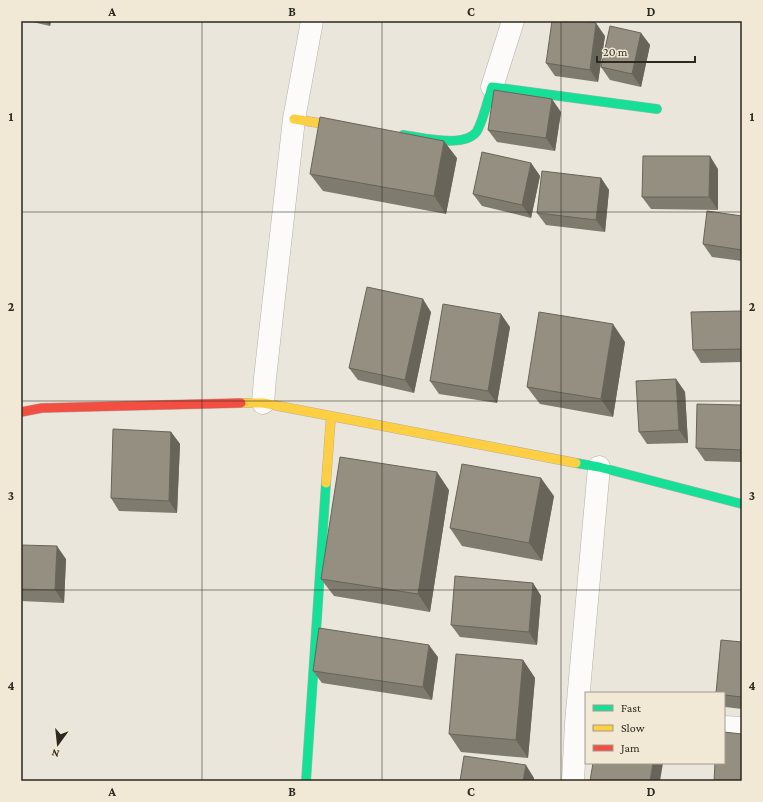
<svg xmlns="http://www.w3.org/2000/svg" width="763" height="802" font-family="'Crimson Pro',serif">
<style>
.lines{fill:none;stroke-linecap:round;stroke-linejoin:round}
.street-casing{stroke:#b4b0a8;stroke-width:23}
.fast-casing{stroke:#b4b0a8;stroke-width:10}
.slow-casing{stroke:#b4b0a8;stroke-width:10}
.jam-casing{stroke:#b4b0a8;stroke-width:10}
.street{stroke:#fcfbfa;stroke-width:22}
.fast{stroke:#16e098;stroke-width:9}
.slow{stroke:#ffcf43;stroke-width:9}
.jam{stroke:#f24e42;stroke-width:9}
.wall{fill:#7f7b6e}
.shaded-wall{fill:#68645a}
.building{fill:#948f80;stroke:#68645a}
.grid{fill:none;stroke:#2c2921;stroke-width:1;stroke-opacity:0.55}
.neatline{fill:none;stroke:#2c2921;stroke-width:1.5}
.grid-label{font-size:13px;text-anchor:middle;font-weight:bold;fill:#2c2921}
</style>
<rect width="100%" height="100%" fill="#ebe6db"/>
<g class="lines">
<!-- street casing -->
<g class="street-casing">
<path id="street" d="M 492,87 L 513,21
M 263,403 L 265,378 L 294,119 L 312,21
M 724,727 L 742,728
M 573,781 L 576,723 L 599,467"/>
</g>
<!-- fast casing -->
<g class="fast-casing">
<path id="fast" d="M 403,135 C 421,137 465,149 477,131 C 483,121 488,99 492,87 L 657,109
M 576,463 L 599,467 L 742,504
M 306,781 L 326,483"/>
</g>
<!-- slow casing -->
<g class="slow-casing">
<path id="slow" d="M 294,119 L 349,128
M 241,403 L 263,403 L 576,463
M 326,483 L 331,416"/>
</g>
<!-- jam casing -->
<g class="jam-casing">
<path id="jam" d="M 21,412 L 42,408 L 241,403"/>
</g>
<!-- street -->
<use href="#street" class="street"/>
<!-- fast -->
<use href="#fast" class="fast"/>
<!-- slow -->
<use href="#slow" class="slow"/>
<!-- jam -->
<use href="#jam" class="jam"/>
</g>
<!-- wall -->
<path class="wall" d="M 28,21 L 51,21 L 50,26 Z
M 641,33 L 650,45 L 641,87 L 610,80 L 601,67 Z
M 605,36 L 598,82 L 555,76 L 546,63 Z
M 561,112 L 555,151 L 497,142 L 488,130 Z
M 457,158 L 446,214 L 323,191 L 310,174 Z
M 531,163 L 540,176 L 531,218 L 482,206 L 473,194 Z
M 718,169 L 718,210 L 651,209 L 642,197 Z
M 601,178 L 609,190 L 605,232 L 546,225 L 537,213 Z
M 742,216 L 742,261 L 712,257 L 703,244 Z
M 742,311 L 742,362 L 701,363 L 693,350 Z
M 431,312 L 414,393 L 358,380 L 349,368 Z
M 510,327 L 497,403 L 439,394 L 430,381 Z
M 625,342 L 613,417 L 540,404 L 527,387 Z
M 676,379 L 685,392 L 688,443 L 647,444 L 639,432 Z
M 742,405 L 742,462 L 705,461 L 696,448 Z
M 171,432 L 180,444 L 177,513 L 119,511 L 111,498 Z
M 449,490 L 430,612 L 334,596 L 321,579 Z
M 554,496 L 542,561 L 462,546 L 450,528 Z
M 21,545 L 66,559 L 64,603 L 21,601 Z
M 533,583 L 541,596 L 537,645 L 460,637 L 451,625 Z
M 742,642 L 742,709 L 725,707 L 724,706 L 724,693 Z
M 438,657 L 432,700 L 322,683 L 313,671 Z
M 523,660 L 535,678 L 528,758 L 461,752 L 449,734 Z"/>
<!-- shaded-wall -->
<path class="shaded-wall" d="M 46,21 L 51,21 L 50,26 Z
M 596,23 L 605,36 L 598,82 L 590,70 Z
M 641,33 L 650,45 L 641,87 L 632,74 Z
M 552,99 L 561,112 L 555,151 L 546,138 Z
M 444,141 L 457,158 L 446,214 L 434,196 Z
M 710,156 L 718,169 L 718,210 L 709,197 Z
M 531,163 L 540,176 L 531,218 L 522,205 Z
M 601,178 L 609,190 L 605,232 L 596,220 Z
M 423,299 L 431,312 L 414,393 L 405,380 Z
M 501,314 L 510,327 L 497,403 L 488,391 Z
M 613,324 L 625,342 L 613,417 L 601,399 Z
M 676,379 L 685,392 L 688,443 L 679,430 Z
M 171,432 L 180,444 L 177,513 L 169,501 Z
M 437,472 L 449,490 L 430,612 L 418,594 Z
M 541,478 L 554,496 L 542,561 L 529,543 Z
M 57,546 L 66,559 L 64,603 L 55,590 Z
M 533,583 L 541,596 L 537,645 L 529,632 Z
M 429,645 L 438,657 L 432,700 L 423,687 Z
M 523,660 L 535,678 L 528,758 L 516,740 Z
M 653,763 L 663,763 L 660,781 L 650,781 Z
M 526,765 L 534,778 L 534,781 L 523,781 Z"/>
<!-- building -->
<path class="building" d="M 552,21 L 583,21 L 596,23 L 590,70 L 546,63 Z
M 610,26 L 641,33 L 632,74 L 601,67 Z
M 494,90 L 552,99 L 546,138 L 488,130 Z
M 320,117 L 444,141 L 434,196 L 310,174 Z
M 482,152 L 531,163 L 522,205 L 473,194 Z
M 643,156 L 710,156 L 709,197 L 642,197 Z
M 542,171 L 601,178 L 596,220 L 537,213 Z
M 707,211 L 742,216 L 742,250 L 703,244 Z
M 367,287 L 423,299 L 405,380 L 349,368 Z
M 443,304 L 501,314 L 488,391 L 430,381 Z
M 742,311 L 742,349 L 693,350 L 691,312 Z
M 539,312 L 613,324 L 601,399 L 527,387 Z
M 676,379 L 679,430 L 639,432 L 636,381 Z
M 697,404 L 742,405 L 742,450 L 696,448 Z
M 113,429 L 171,432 L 169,501 L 111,498 Z
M 340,457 L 437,472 L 418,594 L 321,579 Z
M 462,464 L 541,478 L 529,543 L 450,528 Z
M 21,545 L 57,546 L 55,590 L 21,589 Z
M 455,576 L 533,583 L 529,632 L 451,625 Z
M 319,628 L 429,645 L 423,687 L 313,671 Z
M 721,640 L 742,642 L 742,697 L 724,695 L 724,693 L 716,693 Z
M 456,654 L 523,660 L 516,740 L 449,734 Z
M 724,732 L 742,734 L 742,781 L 714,781 L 715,763 L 724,763 Z
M 464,756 L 526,765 L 523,781 L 460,781 Z
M 593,763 L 653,763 L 650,781 L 590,781 Z"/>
<!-- grid -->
<path class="grid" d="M 202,21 L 202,781M 382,21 L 382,781M 561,21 L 561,781M 21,212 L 742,212M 21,401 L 742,401M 21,590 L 742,590"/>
<!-- border -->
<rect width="763" height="802" fill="none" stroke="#f1e9d5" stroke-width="44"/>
<!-- legend -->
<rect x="585" y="692" width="140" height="72" fill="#f1e9d5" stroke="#a29c8d"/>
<rect x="593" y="705" width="20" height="6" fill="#16e098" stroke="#a29c8d"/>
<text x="621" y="712" font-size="12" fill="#2c2921">Fast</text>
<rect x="593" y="725" width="20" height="6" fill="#ffcf43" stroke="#a29c8d"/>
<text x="621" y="732" font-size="12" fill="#2c2921">Slow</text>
<rect x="593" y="745" width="20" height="6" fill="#f24e42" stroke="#a29c8d"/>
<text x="621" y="752" font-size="12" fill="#2c2921">Jam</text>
<!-- north arrow -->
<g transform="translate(58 744) rotate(195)" stroke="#f1e9d5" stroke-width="3" paint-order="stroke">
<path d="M0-3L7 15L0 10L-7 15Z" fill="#2c2921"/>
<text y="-6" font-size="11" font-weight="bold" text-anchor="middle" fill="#2c2921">N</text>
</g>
<!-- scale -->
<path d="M597 56v6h98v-6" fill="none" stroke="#2c2921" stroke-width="2"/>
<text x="603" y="56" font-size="12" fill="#2c2921" stroke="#f1e9d5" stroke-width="3" paint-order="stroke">20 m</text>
<rect x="22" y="22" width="719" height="758" class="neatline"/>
<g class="grid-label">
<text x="112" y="16">A</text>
<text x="292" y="16">B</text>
<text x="471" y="16">C</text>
<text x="651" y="16">D</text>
<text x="11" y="121">1</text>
<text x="752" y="121">1</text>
<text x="11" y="311">2</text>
<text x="752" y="311">2</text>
<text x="11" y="500">3</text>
<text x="752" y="500">3</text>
<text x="11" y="690">4</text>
<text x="752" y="690">4</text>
<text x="112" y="796">A</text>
<text x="292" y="796">B</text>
<text x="471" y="796">C</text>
<text x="651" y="796">D</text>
</g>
</svg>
